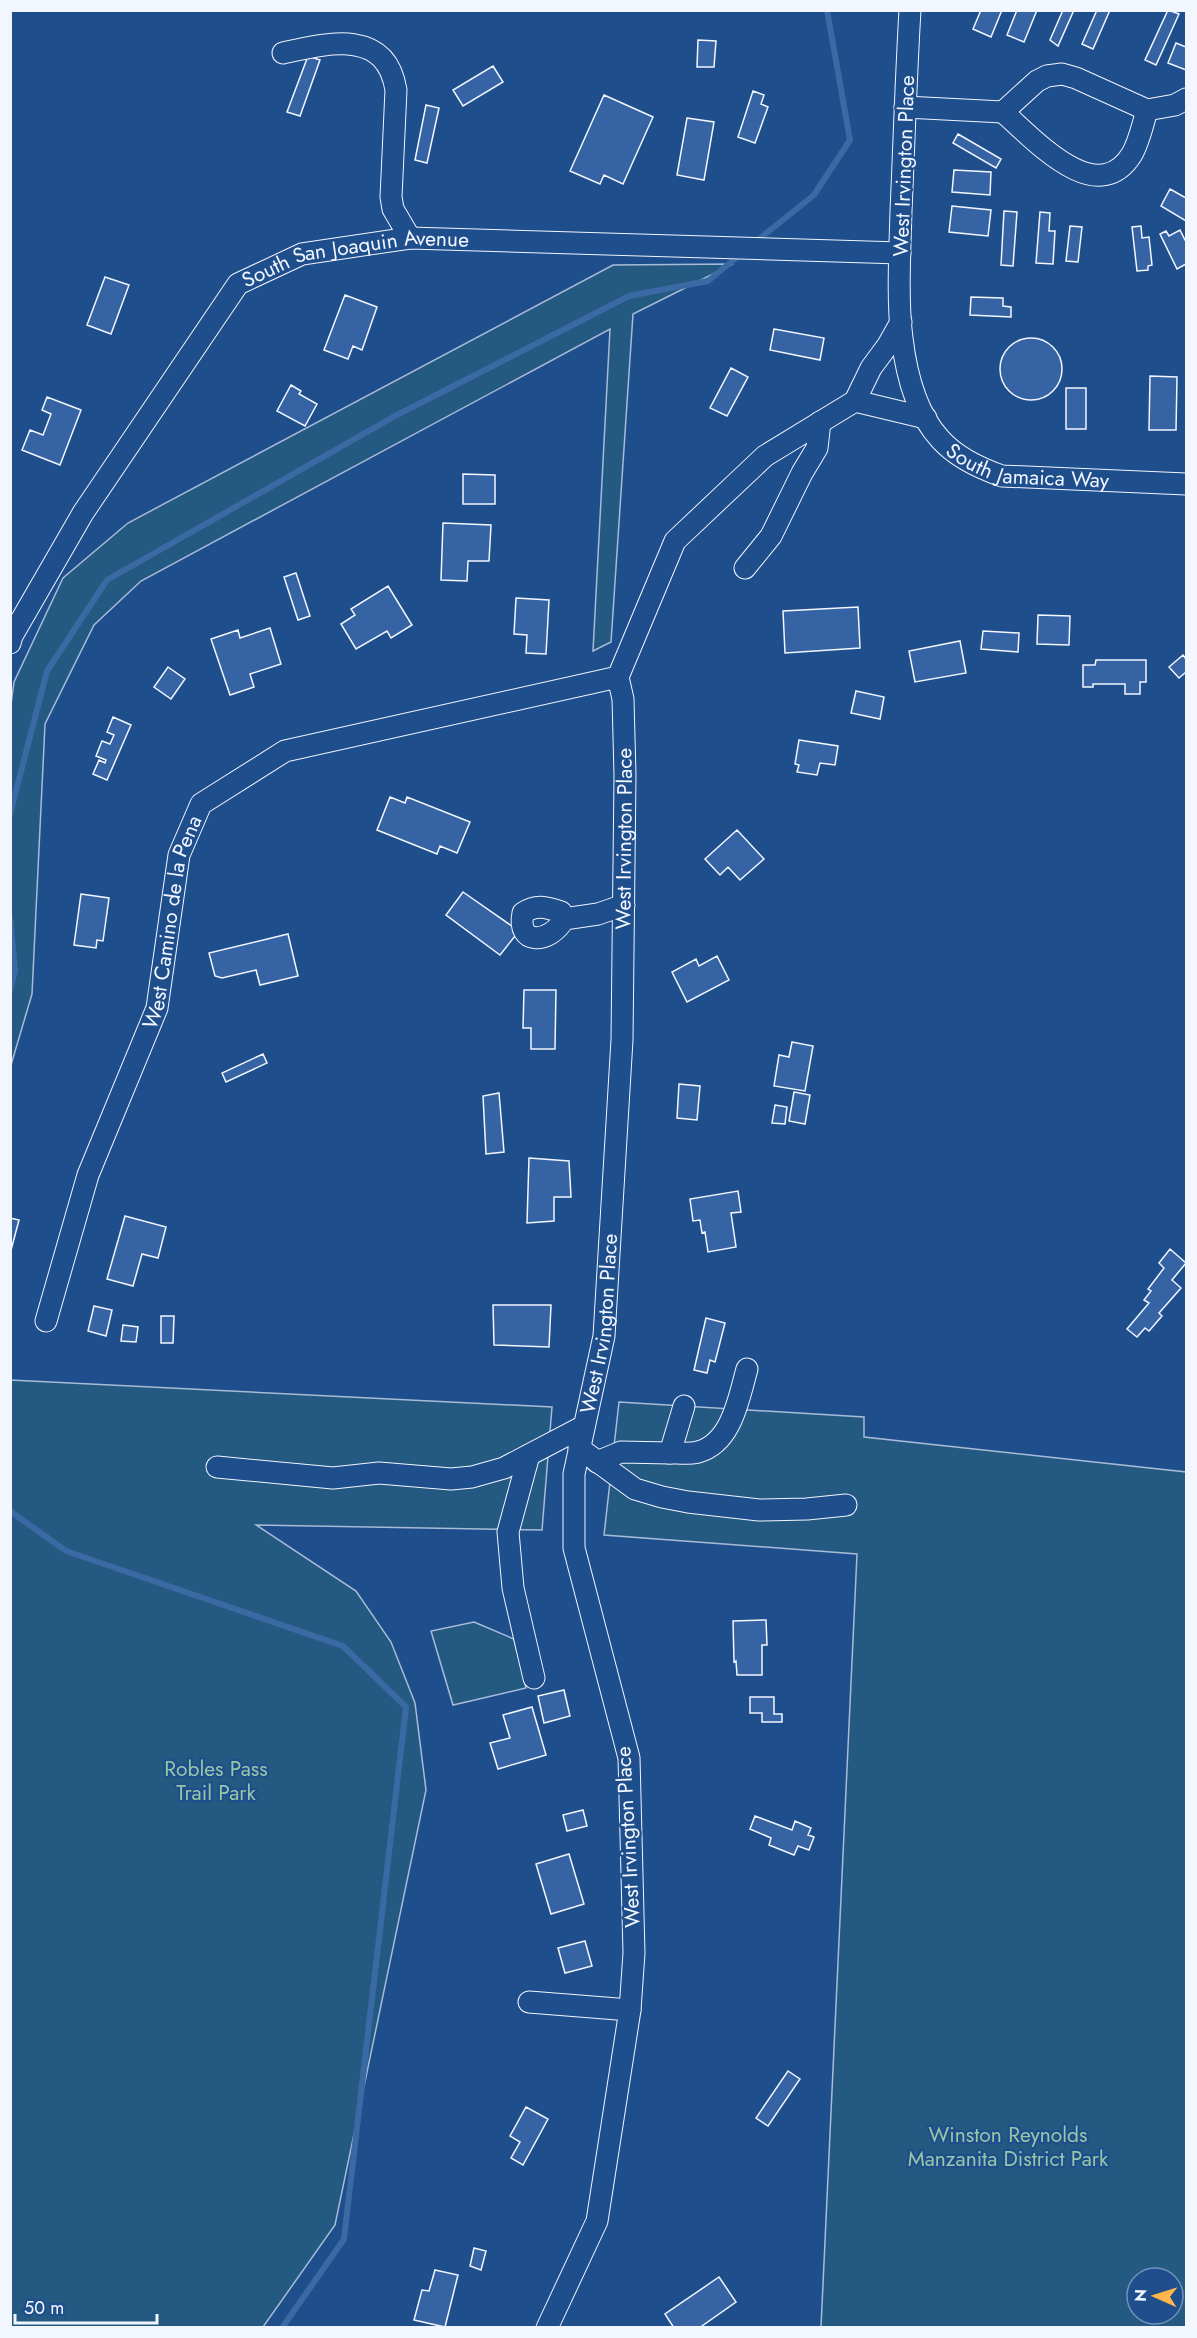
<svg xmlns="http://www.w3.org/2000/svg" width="1197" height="2338" font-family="Jost,sans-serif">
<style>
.green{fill:#245a82;stroke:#a8bbd7;stroke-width:1.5;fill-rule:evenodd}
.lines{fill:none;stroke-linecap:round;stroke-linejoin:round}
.stream{stroke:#3b69a3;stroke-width:6}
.building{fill:#3563a3;stroke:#f2f6ff;stroke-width:1.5}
.minor-casing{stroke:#f2f6ff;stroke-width:23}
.minor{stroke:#1f4e8c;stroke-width:21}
.labels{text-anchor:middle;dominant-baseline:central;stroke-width:4.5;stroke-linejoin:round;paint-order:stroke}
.street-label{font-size:21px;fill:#f2f6ff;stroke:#1f4e8c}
.park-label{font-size:21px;fill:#97c8a6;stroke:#1f4e8c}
</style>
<rect width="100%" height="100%" fill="#1f4e8c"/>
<!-- green -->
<path class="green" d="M 733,264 L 633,314 L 611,642 L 593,651 L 610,329 L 141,581 L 94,625 L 45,724 L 32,994 L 11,1065 L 11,704 L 14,682 L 63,578 L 128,523 L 613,265 Z
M 10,1380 L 552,1407 L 542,1530 L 256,1525 L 356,1591 L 391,1642 L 415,1703 L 426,1790 L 335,2225 L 263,2327 L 11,2327 Z
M 619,1402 L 864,1417 L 864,1437 L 1186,1472 L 1186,2327 L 821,2327 L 857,1554 L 604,1535 ZM 1137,2278 L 1173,2278 L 1173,2314 L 1137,2314 Z
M 474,1622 L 514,1639 L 526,1688 L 453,1705 L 431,1631 Z"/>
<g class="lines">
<!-- stream -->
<path class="stream" d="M 754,243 L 814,195 L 850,140 L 827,10
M 10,814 L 47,671 L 107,580 L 395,416 L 629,296 L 708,281 L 742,253
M 10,917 L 15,971 L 10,990
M 10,1511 L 66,1551 L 343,1646 L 406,1707 L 344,2239 L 282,2328"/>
</g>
<!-- building -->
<path class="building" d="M 981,10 L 1002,10 L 991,37 L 973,29 Z
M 1017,10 L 1037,10 L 1024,42 L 1007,35 Z
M 1063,10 L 1074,10 L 1058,46 L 1050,40 Z
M 1097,10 L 1110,10 L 1093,49 L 1082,44 Z
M 1168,10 L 1179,14 L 1156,65 L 1145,60 Z
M 698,40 L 716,41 L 714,67 L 697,67 Z
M 1176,43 L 1186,47 L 1186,70 L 1168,63 Z
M 308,56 L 320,60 L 300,116 L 287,112 Z
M 493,66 L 503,82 L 463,106 L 453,90 Z
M 753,91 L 764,95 L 761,104 L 768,107 L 755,143 L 738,137 Z
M 604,95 L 653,117 L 623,184 L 604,175 L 600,184 L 570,171 Z
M 426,105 L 439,108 L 427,163 L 415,160 Z
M 687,118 L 714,122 L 704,180 L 677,175 Z
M 958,134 L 1001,159 L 996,168 L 953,143 Z
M 954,170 L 991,172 L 990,195 L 952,192 Z
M 1170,189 L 1186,198 L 1186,221 L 1161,206 Z
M 952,206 L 991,210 L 988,236 L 949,232 Z
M 1004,211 L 1017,212 L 1013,266 L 1001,265 Z
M 1040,212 L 1050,213 L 1049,231 L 1055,231 L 1053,264 L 1036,263 Z
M 1070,226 L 1082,227 L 1078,262 L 1066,261 Z
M 1141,226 L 1142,238 L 1149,237 L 1152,265 L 1148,266 L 1148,270 L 1137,271 L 1132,227 Z
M 1180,230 L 1186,242 L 1186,264 L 1177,269 L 1160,234 L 1166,231 L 1169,236 Z
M 105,277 L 129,285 L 111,334 L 87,325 Z
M 345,295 L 377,307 L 362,350 L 353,346 L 348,359 L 324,350 Z
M 971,297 L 1003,298 L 1003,306 L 1011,307 L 1011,317 L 970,315 Z
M 774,329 L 824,338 L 820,360 L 770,350 Z
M1000 369a31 31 0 1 1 62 0a31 31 0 1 1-62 0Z
M 731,368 L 748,377 L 727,416 L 710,408 Z
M 1150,376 L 1177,377 L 1176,430 L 1149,430 Z
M 291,385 L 301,391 L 299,394 L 317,404 L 305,426 L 277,411 Z
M 1066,388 L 1086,388 L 1086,429 L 1066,429 Z
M 47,397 L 81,410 L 60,465 L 22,450 L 30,430 L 43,435 L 51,414 L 42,410 Z
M 463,474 L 495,475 L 495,504 L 463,504 Z
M 443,523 L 491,525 L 489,561 L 468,561 L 467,581 L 441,580 Z
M 296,573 L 310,616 L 298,620 L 284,577 Z
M 388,586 L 412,625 L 391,638 L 387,631 L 356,649 L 341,624 L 355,615 L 351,609 Z
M 516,598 L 549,600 L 546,654 L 526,653 L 527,635 L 514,634 Z
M 858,607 L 860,648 L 785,653 L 783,611 Z
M 1038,615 L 1070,616 L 1069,645 L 1037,644 Z
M 270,628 L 281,664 L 250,674 L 254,687 L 230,695 L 211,639 L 238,630 L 240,638 Z
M 983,631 L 1019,633 L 1018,652 L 981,649 Z
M 960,641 L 966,673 L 915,682 L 909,651 Z
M 1183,655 L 1186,659 L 1186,672 L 1179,678 L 1169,667 Z
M 1096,660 L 1146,660 L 1146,682 L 1140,682 L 1140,694 L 1125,694 L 1125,684 L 1093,684 L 1093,687 L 1083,687 L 1083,665 L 1095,665 Z
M 168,667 L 185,679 L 171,699 L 154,687 Z
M 856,691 L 884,697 L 880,719 L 851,713 Z
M 113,717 L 131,725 L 107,780 L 93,774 L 99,760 L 105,763 L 106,760 L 96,756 L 102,741 L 110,744 L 114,735 L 107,732 Z
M 799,740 L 838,746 L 835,765 L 820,763 L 817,775 L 797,772 L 799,765 L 795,764 Z
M 390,797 L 405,803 L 407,797 L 470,822 L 457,853 L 440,846 L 437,854 L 377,830 Z
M 737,830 L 764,859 L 740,880 L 728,867 L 720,875 L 705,859 Z
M 463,892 L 519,931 L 500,955 L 446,915 Z
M 81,894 L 109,898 L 103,941 L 97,940 L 96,948 L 74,945 Z
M 288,934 L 298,976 L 260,985 L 256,970 L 222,978 L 215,976 L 209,953 Z
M 717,956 L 729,980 L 687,1002 L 672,972 L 696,959 L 699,966 Z
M 524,990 L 556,990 L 555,1049 L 531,1049 L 531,1028 L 523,1028 Z
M 792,1042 L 813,1046 L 805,1091 L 774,1086 L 779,1055 L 789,1057 Z
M 263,1054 L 267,1063 L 226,1082 L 222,1073 Z
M 679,1084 L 700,1086 L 697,1120 L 677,1118 Z
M 794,1092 L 810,1095 L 805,1124 L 789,1121 Z
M 499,1093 L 504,1152 L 486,1154 L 483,1096 Z
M 775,1105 L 787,1107 L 785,1124 L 772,1123 Z
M 529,1158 L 569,1161 L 571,1197 L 554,1197 L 554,1221 L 527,1223 Z
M 738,1191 L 741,1212 L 731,1213 L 736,1247 L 708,1252 L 705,1232 L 702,1233 L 700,1220 L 693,1221 L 690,1199 Z
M 125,1216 L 166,1227 L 158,1258 L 142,1254 L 133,1286 L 107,1279 Z
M 10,1218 L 19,1220 L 10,1254 Z
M 1170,1249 L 1186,1263 L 1172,1280 L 1181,1288 L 1159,1313 L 1162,1316 L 1149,1331 L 1145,1328 L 1137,1337 L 1127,1329 L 1149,1303 L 1144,1300 L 1151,1291 L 1148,1289 L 1164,1268 L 1159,1263 Z
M 493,1305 L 551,1305 L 549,1347 L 494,1345 Z
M 94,1306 L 112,1310 L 106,1336 L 88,1331 Z
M 161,1316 L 174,1316 L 173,1343 L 161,1343 Z
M 706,1318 L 725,1323 L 715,1362 L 710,1360 L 707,1373 L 694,1370 Z
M 123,1325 L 138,1327 L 136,1342 L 121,1341 Z
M 766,1620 L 767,1645 L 762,1645 L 762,1675 L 737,1675 L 736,1661 L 734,1662 L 733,1621 Z
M 564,1690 L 570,1716 L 544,1723 L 538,1696 Z
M 750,1697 L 774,1697 L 774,1714 L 782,1714 L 782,1722 L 762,1722 L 762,1713 L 750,1713 Z
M 532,1707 L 546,1755 L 498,1769 L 490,1743 L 510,1738 L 503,1715 Z
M 583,1810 L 587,1826 L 567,1831 L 563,1815 Z
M 755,1816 L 792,1830 L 795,1821 L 811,1828 L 808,1835 L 814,1837 L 809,1850 L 798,1846 L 794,1855 L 769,1845 L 771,1838 L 750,1829 Z
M 569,1854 L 584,1904 L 551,1914 L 536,1864 Z
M 585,1941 L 592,1966 L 565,1973 L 558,1948 Z
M 788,2071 L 800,2079 L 768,2126 L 756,2118 Z
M 526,2107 L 548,2119 L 523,2165 L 511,2158 L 520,2142 L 510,2136 Z
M 474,2248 L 486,2251 L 481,2270 L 470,2266 Z
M 435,2270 L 458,2275 L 445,2327 L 414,2320 L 422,2290 L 429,2291 Z
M 719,2277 L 736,2302 L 699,2328 L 674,2328 L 665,2314 Z"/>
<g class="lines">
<!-- minor casing -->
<g class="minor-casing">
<g id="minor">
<path id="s1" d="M 910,10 C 906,77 904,144 901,211 C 900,250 897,300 902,338 C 906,372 916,413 940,439 C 956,457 979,468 1002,476 L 1186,484"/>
<path d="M 283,53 C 328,43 386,28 396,90 L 391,197 L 393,209 L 410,238"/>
<path d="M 905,107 L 1003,112 L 1037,81 L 1047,76 L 1062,74 L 1076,78 L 1147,110 L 1175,105 L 1186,99"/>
<path d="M 1003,112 C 1033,138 1097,211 1132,154 C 1139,142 1143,124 1147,110"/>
<path d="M 855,401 L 926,418"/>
<path d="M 745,568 L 771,536 L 802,473 L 817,448 L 820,422"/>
<path id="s2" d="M 10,643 L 12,636 L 83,513 L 238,284 L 302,254 L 410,238 L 900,253"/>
<path d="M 564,919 L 561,912 C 546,907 536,904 523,913 C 516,946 550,944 564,919 L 598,914 L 624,905"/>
<path id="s3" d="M 46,1321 L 88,1175 L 157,1008 L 179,855 L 201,804 L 285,751 L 618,677"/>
<path d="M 579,1448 L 635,1489 L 662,1497 L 688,1502 L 759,1510 L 807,1509 L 846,1505"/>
<path d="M 670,1453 C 678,1453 690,1454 698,1452 C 732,1443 739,1397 747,1369"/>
<path d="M 529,1455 L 508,1532 L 513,1588 L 534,1678"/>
<path d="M 597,1462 L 621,1452 L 670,1453 L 684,1406"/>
<path d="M 217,1467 L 333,1478 L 379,1473 L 451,1479 L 472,1477 L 504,1468 L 584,1426"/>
<path d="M 529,2002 L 630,2010"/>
<path id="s4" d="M 547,2328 L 597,2221 L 630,2010 L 634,1953 L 629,1758 L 574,1548 L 574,1474 L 604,1336 L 622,1040 L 625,775 L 623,699 L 618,677 L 675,541 L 765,456 L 855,401 L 871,368 L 888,345 L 901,322"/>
</g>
</g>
<!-- minor -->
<use href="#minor" class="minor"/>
</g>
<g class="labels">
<!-- street labels -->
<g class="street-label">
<text transform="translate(904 166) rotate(-88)">West Irvington Place</text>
<text stroke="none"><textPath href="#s2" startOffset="548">South San Joaquin Avenue</textPath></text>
<text stroke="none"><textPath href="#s1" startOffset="534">South Jamaica Way</textPath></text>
<text stroke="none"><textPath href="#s4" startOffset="1514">West Irvington Place</textPath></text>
<text stroke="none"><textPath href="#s3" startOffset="420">West Camino de la Pena</textPath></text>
<text stroke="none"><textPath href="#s4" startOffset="1028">West Irvington Place</textPath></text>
<text transform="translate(628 1837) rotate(-93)">West Irvington Place</text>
</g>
<!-- park labels -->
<g class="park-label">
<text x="216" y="1769">Robles Pass<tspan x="216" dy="24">Trail Park</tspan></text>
<text x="1008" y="2135">Winston Reynolds<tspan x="1008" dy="24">Manzanita District Park</tspan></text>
</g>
</g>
<!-- border -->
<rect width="1197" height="2338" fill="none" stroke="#f2f6ff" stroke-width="24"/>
<!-- north arrow -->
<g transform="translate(1155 2296) rotate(273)"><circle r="28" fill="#1f4e8c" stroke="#7391ba" stroke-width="1.5"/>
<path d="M0-4.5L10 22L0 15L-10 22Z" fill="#ffb74d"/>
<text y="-9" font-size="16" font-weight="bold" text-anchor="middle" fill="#f2f6ff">N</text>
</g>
<!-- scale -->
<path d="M15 2314v9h142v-9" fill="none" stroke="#f2f6ff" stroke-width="3"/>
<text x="24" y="2314" font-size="18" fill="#f2f6ff" stroke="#1f4e8c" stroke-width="4.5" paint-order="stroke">50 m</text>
</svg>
